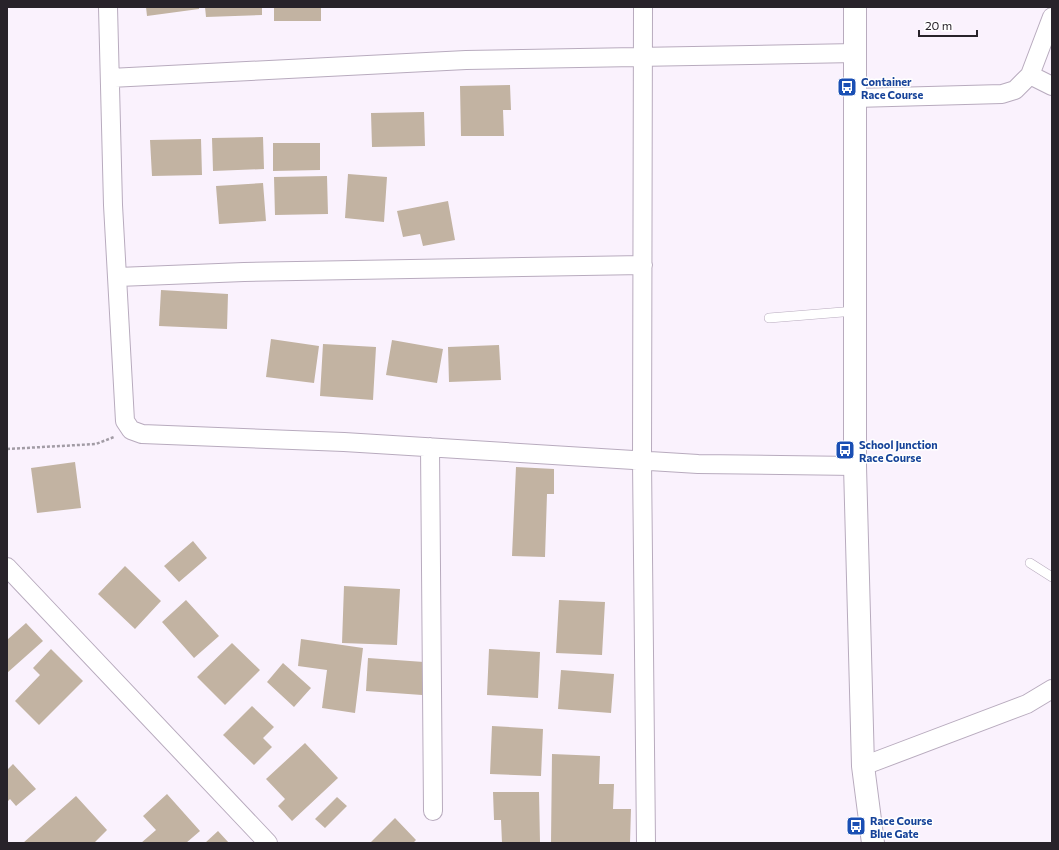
<svg xmlns="http://www.w3.org/2000/svg" width="1059" height="850" font-family="Commissioner,sans-serif">
<style>
.building{fill:#c2b3a2}
.lines{fill:none;stroke-linecap:round;stroke-linejoin:round}
.service-casing{stroke:#b8abbe;stroke-width:10}
.minor-casing{stroke:#b8abbe;stroke-width:20}
.tertiary-casing{stroke:#b8abbe;stroke-width:24}
.path{stroke:#a29ca5;stroke-width:2.5;stroke-dasharray:3 2;stroke-linecap:butt}
.service{stroke:#fff;stroke-width:9}
.minor{stroke:#fff;stroke-width:18}
.tertiary{stroke:#fff;stroke-width:22}
.labels{text-anchor:middle;dominant-baseline:central;stroke-width:3;stroke-linejoin:round;paint-order:stroke}
.transit-label{font-size:11px;font-weight:bold;fill:#164399;stroke:#fff;text-anchor:start}
</style>
<rect width="100%" height="100%" fill="#faf2fd"/>
<!-- building -->
<path class="building" d="M 146,7 L 199,7 L 199,9 L 147,16 Z
M 205,7 L 262,7 L 262,15 L 206,17 Z
M 274,7 L 321,7 L 321,21 L 274,21 Z
M 510,85 L 511,110 L 503,110 L 504,136 L 461,136 L 460,86 Z
M 424,112 L 425,146 L 372,147 L 371,113 Z
M 263,137 L 264,169 L 213,171 L 212,138 Z
M 201,139 L 202,175 L 152,176 L 150,140 Z
M 273,143 L 320,143 L 320,170 L 273,171 Z
M 348,174 L 387,177 L 384,222 L 345,218 Z
M 327,176 L 328,214 L 275,215 L 274,177 Z
M 263,183 L 266,221 L 219,224 L 216,186 Z
M 448,201 L 455,240 L 423,246 L 420,234 L 403,237 L 397,211 Z
M 161,290 L 228,294 L 227,329 L 159,326 Z
M 271,339 L 319,346 L 314,383 L 266,377 Z
M 392,340 L 443,349 L 437,383 L 386,375 Z
M 323,344 L 376,347 L 373,400 L 320,396 Z
M 499,345 L 501,380 L 449,382 L 448,347 Z
M 75,462 L 81,508 L 37,513 L 31,468 Z
M 516,467 L 554,469 L 554,494 L 547,494 L 545,557 L 512,556 Z
M 193,541 L 207,558 L 179,582 L 164,566 Z
M 125,566 L 161,601 L 135,629 L 98,594 Z
M 344,586 L 400,589 L 397,645 L 342,643 Z
M 186,600 L 219,636 L 194,658 L 162,622 Z
M 559,600 L 605,602 L 602,655 L 556,653 Z
M 26,623 L 43,641 L 7,673 L 7,640 Z
M 301,639 L 363,648 L 355,713 L 322,708 L 327,670 L 298,666 Z
M 232,643 L 260,670 L 225,705 L 197,677 Z
M 51,649 L 83,681 L 39,725 L 15,701 L 40,675 L 33,668 Z
M 489,649 L 540,652 L 538,698 L 487,695 Z
M 368,658 L 424,662 L 422,695 L 366,691 Z
M 283,663 L 311,688 L 294,707 L 267,682 Z
M 561,670 L 614,674 L 611,713 L 558,709 Z
M 252,706 L 274,727 L 263,738 L 272,747 L 254,765 L 223,735 Z
M 492,726 L 543,729 L 541,776 L 490,774 Z
M 305,743 L 338,778 L 292,821 L 278,806 L 285,799 L 266,779 Z
M 552,754 L 600,756 L 599,784 L 614,784 L 613,809 L 631,809 L 630,843 L 551,843 Z
M 13,764 L 36,789 L 16,806 L 10,799 L 7,802 L 7,770 Z
M 493,792 L 539,792 L 540,842 L 502,843 L 501,820 L 494,820 Z
M 167,794 L 200,831 L 186,843 L 141,843 L 156,830 L 143,816 Z
M 76,796 L 107,830 L 94,843 L 23,843 Z
M 337,797 L 347,806 L 325,828 L 315,819 Z
M 395,818 L 416,840 L 413,843 L 370,843 Z
M 218,831 L 229,843 L 205,843 Z"/>
<g class="lines">
<!-- service casing -->
<g class="service-casing">
<path id="service" d="M 769,318 L 855,311
M 1030,563 L 1052,577"/>
</g>
<!-- minor casing -->
<g class="minor-casing">
<path id="minor" d="M 108,7 L 113,205 L 125,421 L 131,430 L 142,434 L 344,442 L 698,464 L 855,466
M 643,7 L 642,461 L 646,843
M 1030,75 L 1052,86
M 110,78 L 466,60 L 856,53
M 855,98 L 1002,94 L 1015,90 L 1030,75 L 1052,17
M 118,277 L 244,272 L 643,265
M 430,447 L 433,811
M 7,567 L 268,843
M 863,766 L 1027,704 L 1052,689"/>
</g>
<!-- tertiary casing -->
<g class="tertiary-casing">
<path id="tertiary" d="M 855,7 L 855,466 L 863,766 L 873,843"/>
</g>
<!-- path -->
<path class="path" d="M 7,449 L 96,444 L 114,437"/>
<!-- service -->
<use href="#service" class="service"/>
<!-- minor -->
<use href="#minor" class="minor"/>
<!-- tertiary -->
<use href="#tertiary" class="tertiary"/>
</g>
<!-- icons -->
<defs>
<g id="bus-square" transform="scale(1)"><rect x="-9" y="-9" width="18" height="18" rx="4" fill="#1a4fb4" stroke="#fff"/><path d="M-5-6H5V4H4V6H2V4H-2V6H-4V4H-5ZM-3.5-4V0h7V-4ZM-3.5 1.2v1.5H-2V1.2ZM2 1.2v1.5H3.5V1.2Z" fill="#fff"/></g>
</defs>
<g fill-rule="evenodd">
<use href="#bus-square" x="847" y="87"/>
<use href="#bus-square" x="845" y="450"/>
<use href="#bus-square" x="856" y="826"/>
</g>
<g class="labels">
<!-- transit labels -->
<g class="transit-label">
<text x="861" y="81">Container<tspan x="861" dy="13">Race Course</tspan></text>
<text x="859" y="444">School Junction<tspan x="859" dy="13">Race Course</tspan></text>
<text x="870" y="820">Race Course<tspan x="870" dy="13">Blue Gate</tspan></text>
</g>
</g>
<!-- border -->
<rect width="1059" height="850" fill="none" stroke="#28232a" stroke-width="16"/>
<!-- scale -->
<path d="M919 30v6h58v-6" fill="none" stroke="#28232a" stroke-width="2"/>
<text x="925" y="30" font-size="12" fill="#28232a" stroke="#ffffff" stroke-width="3" paint-order="stroke">20 m</text>
</svg>
